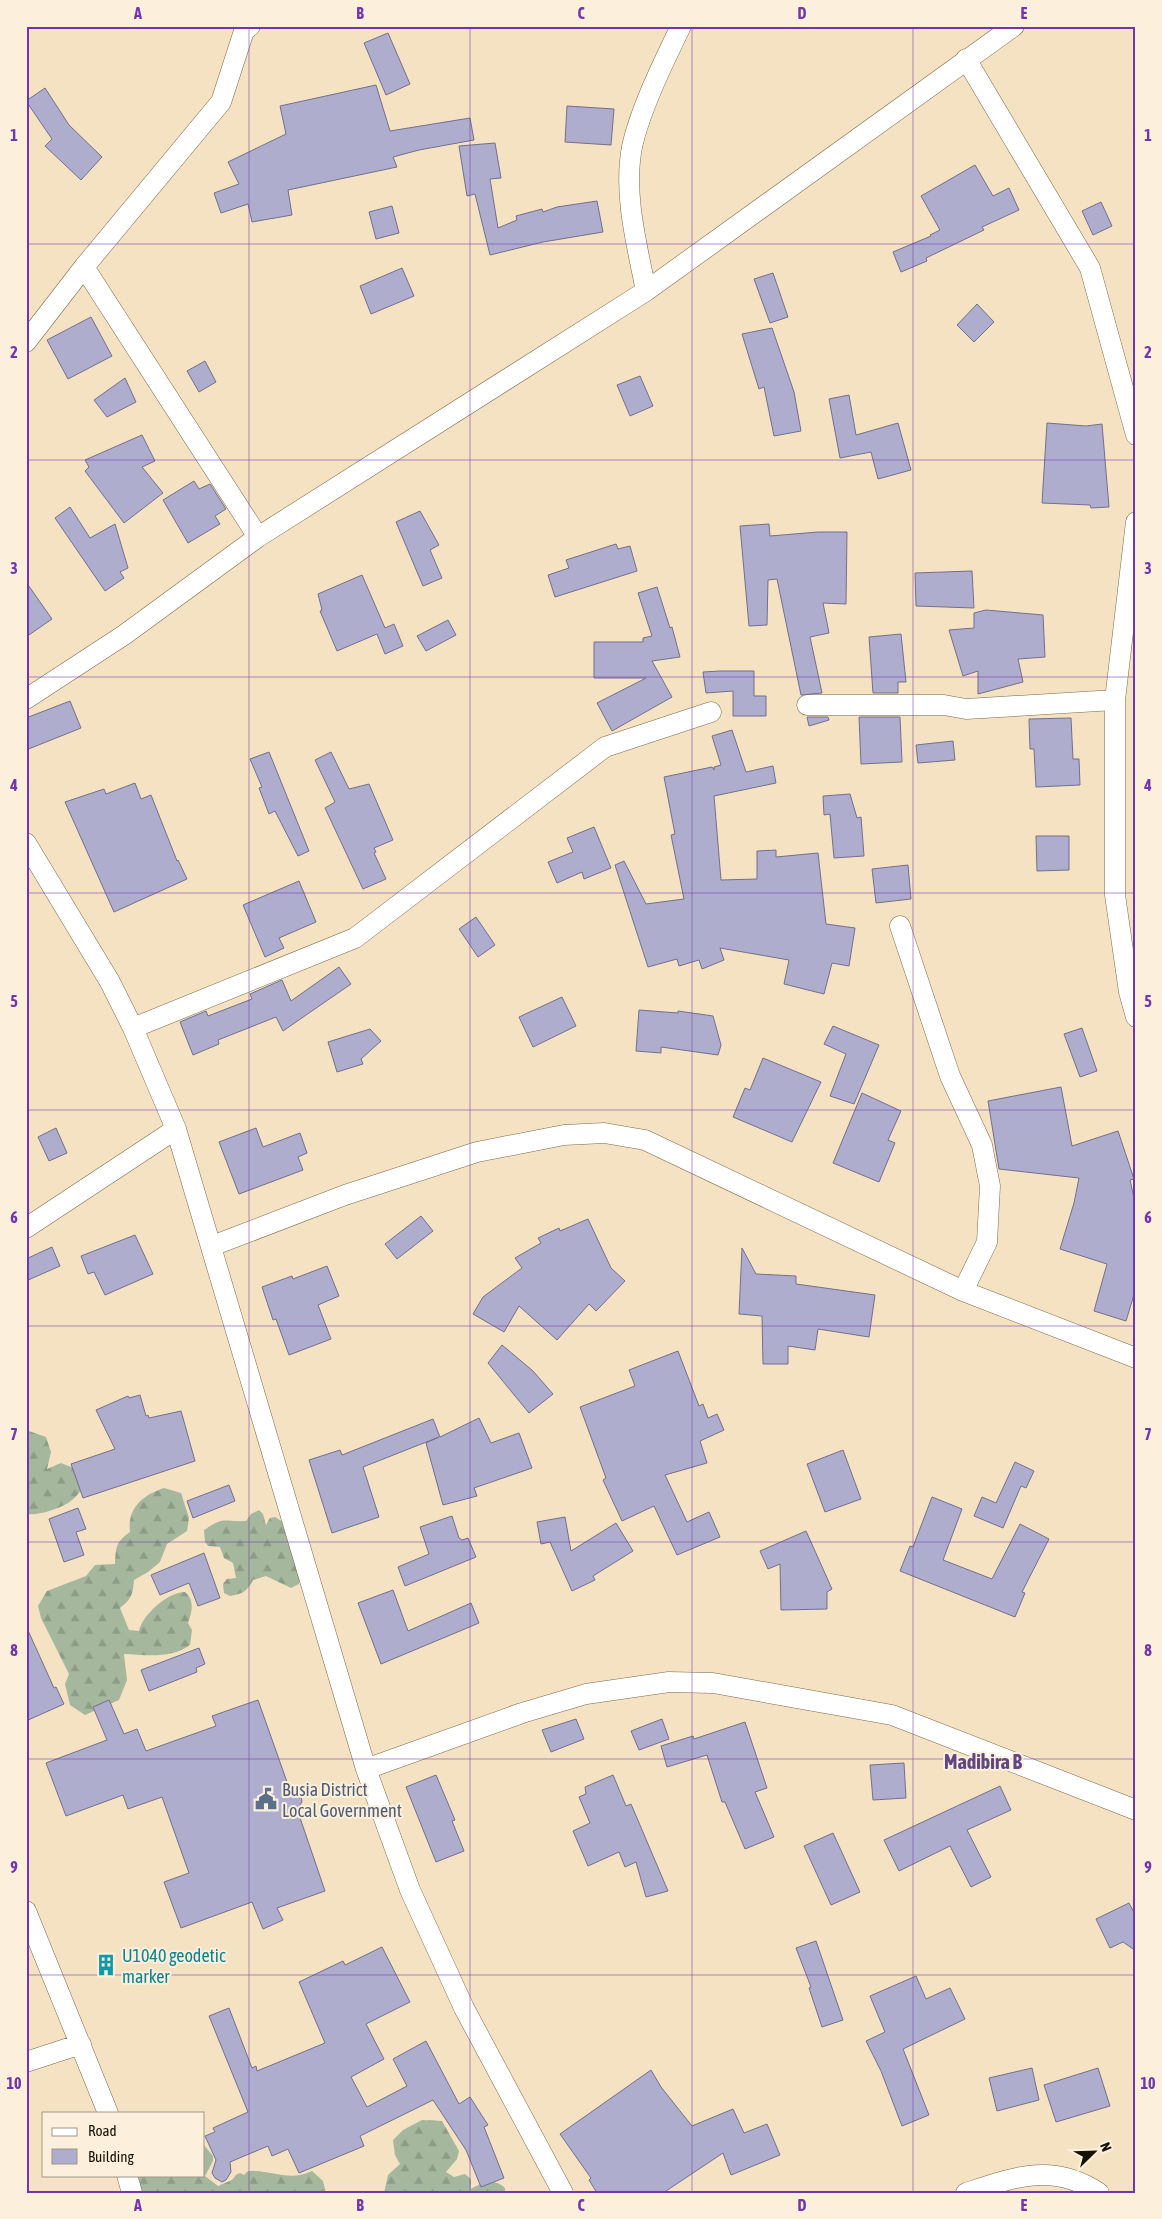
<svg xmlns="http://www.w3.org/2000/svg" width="1162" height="2219" font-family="'Asap Condensed',sans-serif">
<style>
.forest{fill:url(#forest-firs)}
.building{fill:#afadce;stroke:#726f8d}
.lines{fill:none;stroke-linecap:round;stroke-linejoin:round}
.street-casing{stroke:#7a694d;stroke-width:21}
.street{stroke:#fff;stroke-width:20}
.grid{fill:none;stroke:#7236ac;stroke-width:1;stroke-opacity:0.55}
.labels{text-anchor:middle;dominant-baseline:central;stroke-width:4;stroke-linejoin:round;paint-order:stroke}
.service-label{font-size:18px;fill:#4e5e75;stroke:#fcf0dd;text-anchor:start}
.culture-label{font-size:18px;fill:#0d838f;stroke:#fcf0dd;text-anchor:start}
.quarter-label{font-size:20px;font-weight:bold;fill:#614683;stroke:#fcf0dd}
.neatline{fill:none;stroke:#7236ac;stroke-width:2}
.grid-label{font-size:16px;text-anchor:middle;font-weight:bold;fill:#7236ac}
</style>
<defs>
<pattern id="forest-firs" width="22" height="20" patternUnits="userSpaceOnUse" patternTransform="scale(1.25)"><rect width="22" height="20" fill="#a5b79d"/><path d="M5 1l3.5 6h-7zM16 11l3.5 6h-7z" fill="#8d9c86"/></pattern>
</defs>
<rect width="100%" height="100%" fill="#f5e2c2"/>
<!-- forest -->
<path class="forest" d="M 26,1430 L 46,1437 L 51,1452 L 47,1469 L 61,1463 L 83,1472 L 85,1485 C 81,1490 77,1496 72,1500 C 63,1508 38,1516 26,1514 Z
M 164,1488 L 181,1493 L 189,1518 L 187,1531 L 167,1544 L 160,1562 L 148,1572 L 134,1580 C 133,1593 132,1599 120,1608 L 129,1630 L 139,1631 C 142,1615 168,1592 185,1592 C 195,1601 192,1611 188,1623 L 192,1630 L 190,1645 C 171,1659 146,1655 124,1654 L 127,1680 L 119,1700 L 85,1715 L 70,1705 L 65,1684 L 69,1674 L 41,1618 L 38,1606 L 47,1591 L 86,1576 L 95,1565 L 115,1564 C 116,1546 116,1542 130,1532 C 127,1508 143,1495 164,1488 Z
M 259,1510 L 263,1514 L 266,1525 L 270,1518 L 275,1517 L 283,1522 L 300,1574 L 299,1584 L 291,1588 L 266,1576 L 253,1580 C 248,1591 242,1594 230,1596 L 224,1593 L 223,1584 L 227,1579 L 236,1578 L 233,1563 L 224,1558 L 220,1547 L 208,1546 L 205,1542 L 204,1530 C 226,1515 224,1523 246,1521 L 251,1514 Z
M 422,2120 L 442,2121 L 459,2151 L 457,2159 L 446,2172 L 454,2177 L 465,2174 L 471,2179 L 471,2189 C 482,2182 495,2178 505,2188 L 505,2193 L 384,2193 L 388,2175 L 400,2164 L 395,2155 L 393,2140 L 403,2130 Z
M 204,2145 L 213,2156 L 213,2161 L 205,2176 L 218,2186 L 232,2180 L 236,2175 L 240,2173 L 244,2175 L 248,2171 C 273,2170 289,2182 312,2171 L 323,2181 L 326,2193 L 141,2193 L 137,2185 L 138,2175 L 166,2175 L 168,2177 L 171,2175 L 204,2175 Z"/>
<!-- building -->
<path class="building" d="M 388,33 L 410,84 L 386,95 L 364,43 Z
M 376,85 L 390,131 L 470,118 L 474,140 L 419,150 L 393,157 L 397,167 L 288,190 L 292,215 L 252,222 L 248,204 L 221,213 L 214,193 L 239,184 L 228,162 L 286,134 L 280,106 Z
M 45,88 L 69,125 L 102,157 L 81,180 L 45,146 L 52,139 L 26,101 Z
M 567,106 L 614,109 L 611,145 L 565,142 Z
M 495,143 L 501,178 L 490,179 L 498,228 L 517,220 L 516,216 L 542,209 L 543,212 L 557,207 L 597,201 L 603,232 L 543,242 L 490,255 L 475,194 L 467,196 L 459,146 Z
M 975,165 L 993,196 L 1009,188 L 1019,210 L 982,227 L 984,230 L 926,258 L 927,261 L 901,272 L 893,252 L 931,236 L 930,235 L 940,230 L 921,196 Z
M 1101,202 L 1112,226 L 1093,235 L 1082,211 Z
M 392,206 L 399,233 L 376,239 L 369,212 Z
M 402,268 L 414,296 L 371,314 L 360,286 Z
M 773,273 L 788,317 L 770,323 L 754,279 Z
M 977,304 L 994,322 L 974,342 L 957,325 Z
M 91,317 L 112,356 L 68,379 L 47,340 Z
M 772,328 L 794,392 L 801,431 L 774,436 L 764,387 L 759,389 L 742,334 Z
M 205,361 L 216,382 L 199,392 L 187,371 Z
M 640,376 L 653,406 L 630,416 L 617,385 Z
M 125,378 L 136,402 L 107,417 L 94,400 Z
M 849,395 L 856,435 L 898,423 L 911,470 L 878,479 L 871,452 L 840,458 L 829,399 Z
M 1047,423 L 1086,426 L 1102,424 L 1109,507 L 1091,508 L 1090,505 L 1042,503 Z
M 142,435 L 155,461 L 142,467 L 163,493 L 124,523 L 85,471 L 89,467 L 85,460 Z
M 194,481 L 199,489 L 210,484 L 226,509 L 215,516 L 220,524 L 188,543 L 163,500 Z
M 70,507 L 90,538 L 115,524 L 128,568 L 120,572 L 124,578 L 105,591 L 55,518 Z
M 420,511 L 439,545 L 430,550 L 442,578 L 423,586 L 396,522 Z
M 769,524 L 770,536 L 818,532 L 847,532 L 846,604 L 823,603 L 829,633 L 810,637 L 822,693 L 801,695 L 777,579 L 768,580 L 767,625 L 749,626 L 740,526 Z
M 616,544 L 618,549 L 630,546 L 637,571 L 555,597 L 548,575 L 569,568 L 566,560 Z
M 972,571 L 974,608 L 916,606 L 915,573 Z
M 362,575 L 385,628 L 394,624 L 403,646 L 385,654 L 377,634 L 337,651 L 320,611 L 322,610 L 318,594 Z
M 26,582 L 52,619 L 26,637 Z
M 657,587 L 670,628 L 672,627 L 680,657 L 652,661 L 672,697 L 612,731 L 597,703 L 646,678 L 594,678 L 594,642 L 643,642 L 643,638 L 652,636 L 638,593 Z
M 986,610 L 1043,615 L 1045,657 L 1018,659 L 1023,682 L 978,694 L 978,671 L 963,676 L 949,630 L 974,628 L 974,613 Z
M 448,620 L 456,635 L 426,651 L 417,636 Z
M 901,634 L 906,682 L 898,682 L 898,693 L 873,693 L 869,637 Z
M 720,671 L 754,671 L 754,696 L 766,696 L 766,716 L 733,716 L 733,691 L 706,693 L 703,672 Z
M 70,701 L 81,728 L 26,750 L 26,718 Z
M 807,717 L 828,717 L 829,720 L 809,726 Z
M 859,717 L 900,717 L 902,762 L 861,764 Z
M 1071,718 L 1073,759 L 1079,759 L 1080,785 L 1036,787 L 1034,749 L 1030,749 L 1029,719 Z
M 732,730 L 746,772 L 773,766 L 776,783 L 714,796 L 721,880 L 757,879 L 757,851 L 776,850 L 776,857 L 818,853 L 826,924 L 855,928 L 849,966 L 832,963 L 824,994 L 784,984 L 789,960 L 720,948 L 724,960 L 702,969 L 699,960 L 679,966 L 677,959 L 648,967 L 615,865 L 624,861 L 646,904 L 684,899 L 671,835 L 675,834 L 664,777 L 712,767 L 714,770 L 714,767 L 721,765 L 712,736 Z
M 953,741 L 955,760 L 918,763 L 916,745 Z
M 269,752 L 309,851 L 298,856 L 275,811 L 269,814 L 259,788 L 262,787 L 250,759 Z
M 331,752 L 349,789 L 369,784 L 393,840 L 374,848 L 376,852 L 374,853 L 386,879 L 363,889 L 325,808 L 335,802 L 315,760 Z
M 135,783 L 141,799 L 151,795 L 177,861 L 178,860 L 187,879 L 114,912 L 65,802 L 104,789 L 106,794 Z
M 850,794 L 857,818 L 861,817 L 864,856 L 834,858 L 830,814 L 824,815 L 823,796 Z
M 594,827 L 611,868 L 584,879 L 582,872 L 557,883 L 548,862 L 573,852 L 567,838 Z
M 1036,836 L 1069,836 L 1069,870 L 1037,871 Z
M 908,865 L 911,899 L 876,903 L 872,869 Z
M 299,881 L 316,922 L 279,938 L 284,948 L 265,957 L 243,905 Z
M 476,917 L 495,945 L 478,957 L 459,929 Z
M 339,967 L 351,984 L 283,1031 L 276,1017 L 218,1040 L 219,1044 L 193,1055 L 180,1022 L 206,1011 L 208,1016 L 252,999 L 250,994 L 282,980 L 291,1001 Z
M 562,997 L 576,1026 L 533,1047 L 519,1017 Z
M 639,1010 L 678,1013 L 678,1011 L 713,1016 L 721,1045 L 718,1055 L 661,1047 L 661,1053 L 636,1051 Z
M 833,1026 L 879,1045 L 854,1104 L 830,1096 L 846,1054 L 824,1044 Z
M 1082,1028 L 1097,1071 L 1080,1077 L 1064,1034 Z
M 370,1029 L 381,1041 L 361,1059 L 363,1064 L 337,1072 L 328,1042 Z
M 763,1058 L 821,1082 L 792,1142 L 733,1117 L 745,1088 L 750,1090 Z
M 1061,1087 L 1072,1146 L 1118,1131 L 1134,1179 L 1130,1180 L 1136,1207 L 1136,1288 L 1126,1321 L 1094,1311 L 1107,1264 L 1060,1249 L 1074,1203 L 1079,1178 L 999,1169 L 988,1101 Z
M 862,1093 L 901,1111 L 888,1140 L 895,1143 L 879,1182 L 833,1163 Z
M 56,1128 L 67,1153 L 49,1161 L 38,1137 Z
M 256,1128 L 263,1147 L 300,1133 L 307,1153 L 298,1157 L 303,1170 L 239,1194 L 219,1142 Z
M 421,1216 L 433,1231 L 397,1259 L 385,1244 Z
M 588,1219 L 611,1268 L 625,1281 L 596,1311 L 589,1304 L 557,1340 L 519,1306 L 504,1332 L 473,1314 L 483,1297 L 522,1268 L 515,1258 L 541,1243 L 538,1238 L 559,1228 L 560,1231 Z
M 135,1235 L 153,1274 L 105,1295 L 94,1272 L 88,1274 L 81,1256 Z
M 52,1247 L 60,1266 L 26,1281 L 26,1259 Z
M 742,1248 L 756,1274 L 796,1276 L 796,1284 L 875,1295 L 869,1337 L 818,1329 L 815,1350 L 788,1346 L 788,1364 L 763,1364 L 762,1316 L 739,1314 Z
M 327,1266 L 339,1296 L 318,1305 L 331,1339 L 289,1355 L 276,1319 L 273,1320 L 262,1287 L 292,1276 L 293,1279 Z
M 502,1345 L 533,1371 L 553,1394 L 529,1413 L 488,1363 Z
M 678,1351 L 699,1406 L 703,1404 L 708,1418 L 717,1414 L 724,1430 L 700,1441 L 707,1463 L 665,1475 L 687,1522 L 709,1512 L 720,1537 L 677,1555 L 654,1506 L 622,1521 L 603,1480 L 606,1478 L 580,1407 L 635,1386 L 629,1370 Z
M 140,1395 L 146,1416 L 148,1415 L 149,1418 L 181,1411 L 195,1461 L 83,1498 L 71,1464 L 115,1449 L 96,1410 L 128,1396 L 129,1398 Z
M 479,1418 L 491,1443 L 519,1433 L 532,1468 L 474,1488 L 477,1496 L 443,1505 L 426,1443 L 439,1437 L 363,1467 L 379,1517 L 332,1533 L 309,1460 L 340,1450 L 342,1455 L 433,1419 L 440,1437 Z
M 843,1450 L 861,1499 L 825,1512 L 807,1464 Z
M 1015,1462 L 1034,1471 L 1026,1488 L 1021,1486 L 1003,1528 L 974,1516 L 982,1497 L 996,1503 Z
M 229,1485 L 235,1501 L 193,1518 L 187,1501 Z
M 932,1497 L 962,1509 L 943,1560 L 992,1579 L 1020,1524 L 1049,1539 L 1022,1592 L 1025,1593 L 1015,1617 L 900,1571 L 910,1546 L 913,1547 Z
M 78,1508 L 86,1529 L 76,1532 L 84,1555 L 64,1562 L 49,1519 Z
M 452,1516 L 459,1538 L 462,1540 L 468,1538 L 476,1557 L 405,1586 L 398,1567 L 429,1554 L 420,1527 Z
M 565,1517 L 571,1551 L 616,1523 L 633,1551 L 593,1576 L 595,1580 L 572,1591 L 550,1542 L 541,1544 L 537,1522 Z
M 806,1531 L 832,1589 L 827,1592 L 827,1609 L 781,1610 L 780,1564 L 768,1569 L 760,1551 Z
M 204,1553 L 220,1598 L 198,1606 L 189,1583 L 160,1595 L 151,1575 Z
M 393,1590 L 408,1631 L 471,1603 L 479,1623 L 381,1664 L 358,1603 Z
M 26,1626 L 54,1688 L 56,1687 L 64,1704 L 26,1721 Z
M 199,1648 L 205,1664 L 196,1668 L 197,1672 L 149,1691 L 141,1670 Z
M 109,1700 L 124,1734 L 137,1729 L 146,1751 L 216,1726 L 212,1716 L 258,1700 L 287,1782 L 300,1790 L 302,1802 L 297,1809 L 325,1891 L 277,1908 L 283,1920 L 263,1929 L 252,1902 L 181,1928 L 164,1882 L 189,1873 L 162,1797 L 128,1809 L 123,1795 L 66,1816 L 46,1763 L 107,1740 L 93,1707 Z
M 576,1719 L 584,1739 L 551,1752 L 542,1730 Z
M 662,1719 L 669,1739 L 639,1750 L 631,1731 Z
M 745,1722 L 767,1788 L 755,1792 L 774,1837 L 745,1849 L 725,1802 L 722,1802 L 707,1755 L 667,1767 L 661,1746 L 693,1736 L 694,1739 Z
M 904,1763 L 906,1798 L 873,1800 L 870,1765 Z
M 436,1775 L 455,1820 L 452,1821 L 464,1851 L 436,1862 L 406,1787 Z
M 613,1775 L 626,1806 L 631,1804 L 668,1891 L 646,1897 L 636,1862 L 625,1867 L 619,1852 L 588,1866 L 573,1831 L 590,1823 L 579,1797 L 586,1794 L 585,1787 Z
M 1000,1786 L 1011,1810 L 967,1830 L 991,1877 L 971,1887 L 950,1846 L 899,1871 L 884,1840 Z
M 833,1833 L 860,1892 L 831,1905 L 804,1846 Z
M 1129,1903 L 1136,1916 L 1136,1951 L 1123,1942 L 1110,1948 L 1096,1919 Z
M 816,1941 L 843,2020 L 822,2027 L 809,1988 L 811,1987 L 796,1948 Z
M 382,1947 L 410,2002 L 366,2024 L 384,2059 L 351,2077 L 367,2107 L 407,2086 L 393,2059 L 426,2041 L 459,2104 L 470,2097 L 488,2125 L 484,2127 L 504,2178 L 481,2187 L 466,2150 L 433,2100 L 360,2136 L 364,2146 L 299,2173 L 288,2149 L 272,2156 L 268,2146 L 230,2162 L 231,2172 L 226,2180 L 222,2182 L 215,2178 L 212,2173 L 216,2160 L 205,2136 L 215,2132 L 213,2128 L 248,2112 L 209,2016 L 229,2008 L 252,2068 L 256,2066 L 257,2071 L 325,2043 L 299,1982 L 343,1961 L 345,1965 Z
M 916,1976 L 926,1999 L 950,1988 L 965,2019 L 903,2049 L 929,2115 L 902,2126 L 881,2071 L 866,2041 L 885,2032 L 870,1996 Z
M 1032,2068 L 1039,2100 L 997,2111 L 989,2078 Z
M 1098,2068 L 1110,2106 L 1056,2122 L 1044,2085 Z
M 651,2070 L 661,2087 L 692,2126 L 733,2109 L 744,2133 L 767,2124 L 780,2155 L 731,2175 L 723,2153 L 663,2193 L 597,2193 L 589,2180 L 591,2178 L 560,2134 Z"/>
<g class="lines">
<!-- street casing -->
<g class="street-casing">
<path id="street" d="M 966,59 L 1090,268 L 1136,435
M 84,267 L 258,537
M 646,291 C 637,245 623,194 632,147 C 640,110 664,61 681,26
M 26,342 L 84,267 L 221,102 L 244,31 L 250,26
M 1136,522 L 1115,700 L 1115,895 L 1129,992 L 1136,1017
M 26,699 L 124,635 L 258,537 L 646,291 L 1014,26
M 807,705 L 944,705 L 966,709 L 1115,700
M 26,843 L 110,982 L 133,1028 L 176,1129 L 366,1769 L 410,1890 L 464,2008 L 563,2193
M 900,926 L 950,1076 L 982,1145 L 990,1186 L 987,1242 L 963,1291
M 133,1028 L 355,938 L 605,747 L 711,712
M 26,1228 L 176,1129
M 212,1246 L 345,1195 L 477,1152 L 564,1135 L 604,1133 L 645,1140 L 963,1291 L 1136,1358
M 366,1769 L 522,1713 L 586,1694 L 669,1682 L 713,1683 L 892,1715 L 1136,1810
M 26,1911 L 108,2113
M 26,2062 L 81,2044
M 127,2175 L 132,2193
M 966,2193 C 1014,2177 1053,2162 1099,2193"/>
</g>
<!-- street -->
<use href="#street" class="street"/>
</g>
<!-- grid -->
<path class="grid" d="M 249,26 L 249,2193M 470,26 L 470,2193M 692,26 L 692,2193M 913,26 L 913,2193M 26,244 L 1136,244M 26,460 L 1136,460M 26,677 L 1136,677M 26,893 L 1136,893M 26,1110 L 1136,1110M 26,1326 L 1136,1326M 26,1542 L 1136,1542M 26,1759 L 1136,1759M 26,1975 L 1136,1975"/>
<!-- icons -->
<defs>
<g id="civic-bare" transform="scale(1.725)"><path d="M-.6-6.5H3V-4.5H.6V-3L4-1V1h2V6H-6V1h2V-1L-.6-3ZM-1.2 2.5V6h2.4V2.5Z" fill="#5c6f8a" stroke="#fcf0dd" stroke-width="2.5" paint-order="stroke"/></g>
<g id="building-bare" transform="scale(1.725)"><path d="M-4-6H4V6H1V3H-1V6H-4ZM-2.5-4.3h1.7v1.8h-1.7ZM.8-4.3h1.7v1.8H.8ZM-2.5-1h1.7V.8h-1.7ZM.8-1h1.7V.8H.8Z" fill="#0f9aa8" stroke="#fcf0dd" stroke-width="2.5" paint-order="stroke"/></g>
</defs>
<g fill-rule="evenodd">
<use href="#civic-bare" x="266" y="1799"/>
<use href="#building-bare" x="106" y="1965"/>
</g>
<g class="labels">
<!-- service labels -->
<g class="service-label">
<text x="282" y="1789">Busia District<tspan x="282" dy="21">Local Government</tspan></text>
</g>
<!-- culture labels -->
<g class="culture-label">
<text x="122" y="1955">U1040 geodetic<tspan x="122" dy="21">marker</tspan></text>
</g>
<!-- quarter labels -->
<g class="quarter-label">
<text x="983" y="1761">Madibira B</text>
</g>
</g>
<!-- border -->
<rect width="1162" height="2219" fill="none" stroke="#fcf0dd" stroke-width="55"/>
<!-- legend -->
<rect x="42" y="2112" width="162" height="65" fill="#fcf0dd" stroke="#a09687"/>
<rect x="52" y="2128" width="25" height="8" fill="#ffffff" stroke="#a09687"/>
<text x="88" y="2136" font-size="15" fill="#171005">Road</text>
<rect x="52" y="2149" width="25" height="15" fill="#afadce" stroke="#a09687"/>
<text x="88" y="2162" font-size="15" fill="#171005">Building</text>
<!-- north arrow -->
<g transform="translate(1094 2152) rotate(67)" stroke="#fcf0dd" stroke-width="4" paint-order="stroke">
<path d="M0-4L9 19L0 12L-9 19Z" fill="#171005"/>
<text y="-8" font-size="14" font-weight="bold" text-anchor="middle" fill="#171005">N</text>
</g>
<rect x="28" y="28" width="1106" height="2164" class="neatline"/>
<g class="grid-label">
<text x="138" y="19">A</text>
<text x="360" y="19">B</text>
<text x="581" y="19">C</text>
<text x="802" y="19">D</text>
<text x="1024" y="19">E</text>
<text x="14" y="141">1</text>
<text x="1148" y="141">1</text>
<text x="14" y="358">2</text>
<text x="1148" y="358">2</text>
<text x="14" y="574">3</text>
<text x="1148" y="574">3</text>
<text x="14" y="791">4</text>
<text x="1148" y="791">4</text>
<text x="14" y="1007">5</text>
<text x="1148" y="1007">5</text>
<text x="14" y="1223">6</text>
<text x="1148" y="1223">6</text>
<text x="14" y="1440">7</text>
<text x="1148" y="1440">7</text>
<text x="14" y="1656">8</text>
<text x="1148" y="1656">8</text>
<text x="14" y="1873">9</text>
<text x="1148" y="1873">9</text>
<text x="14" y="2089">10</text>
<text x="1148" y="2089">10</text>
<text x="138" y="2211">A</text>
<text x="360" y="2211">B</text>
<text x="581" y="2211">C</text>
<text x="802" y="2211">D</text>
<text x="1024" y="2211">E</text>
</g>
</svg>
